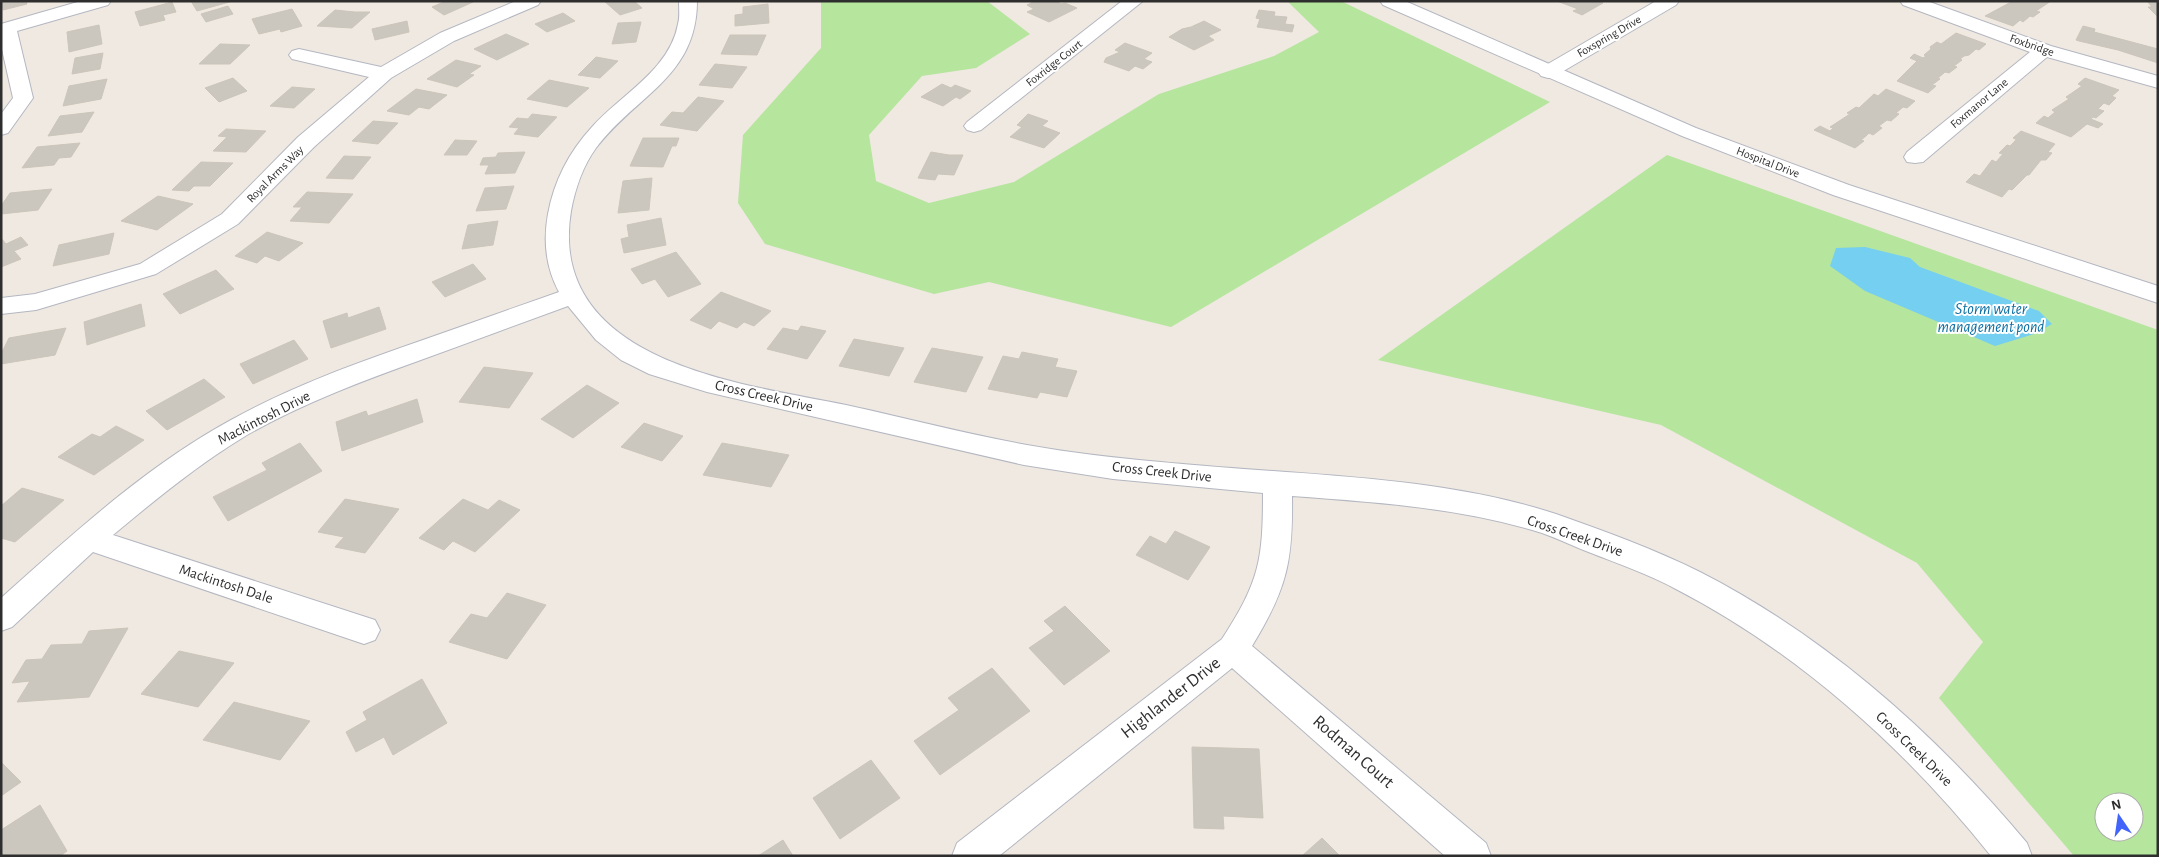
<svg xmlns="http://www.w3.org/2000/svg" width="2159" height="857" font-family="'Alegreya Sans',sans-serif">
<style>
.green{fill:#b6e59e;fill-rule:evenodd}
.water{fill:#75cff0}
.building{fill:#cbc7bf;stroke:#cbc5ba}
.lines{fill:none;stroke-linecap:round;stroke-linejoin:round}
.minor-casing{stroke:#b4b7c1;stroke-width:2}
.tertiary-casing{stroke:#b4b7c1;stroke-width:2}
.minor{fill:#fff;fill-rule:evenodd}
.tertiary{fill:#fff;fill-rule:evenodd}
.labels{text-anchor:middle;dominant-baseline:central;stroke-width:4;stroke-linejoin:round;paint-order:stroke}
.far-street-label{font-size:12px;fill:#2e2e2e;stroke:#fff}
.street-label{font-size:15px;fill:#2e2e2e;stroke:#fff}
.water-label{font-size:16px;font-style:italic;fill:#0d6fa3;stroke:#fff}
.near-street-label{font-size:18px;fill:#2e2e2e;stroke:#fff}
</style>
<rect width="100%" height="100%" fill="#efe9e1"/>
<!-- green -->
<path class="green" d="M 821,1 L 987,1 L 1030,34 L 976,68 L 922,76 L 869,135 L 876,181 L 929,203 L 1014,182 L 1159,94 L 1274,56 L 1319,32 L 1287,1 L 1341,1 L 1550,102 L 1171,327 L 989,282 L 934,294 L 765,244 L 738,203 L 743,135 L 821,48 Z
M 1667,155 L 2158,330 L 2158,856 L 2074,856 L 1939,698 L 1983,642 L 1917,563 L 1661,425 L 1378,360 ZM 2104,802 L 2134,802 L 2134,832 L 2104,832 Z"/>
<!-- water -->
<path class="water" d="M 1865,247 L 1910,258 L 1920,267 L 2039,311 L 2052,324 L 2034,334 L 1995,346 L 1865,291 L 1830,266 L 1836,248 Z"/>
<!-- building -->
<path class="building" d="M 1,1 L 26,1 L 27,4 L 3,10 Z
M 191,1 L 233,1 L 197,11 Z
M 446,1 L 471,1 L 473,2 L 444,15 L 432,7 Z
M 604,1 L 634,1 L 642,8 L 620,15 Z
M 1035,1 L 1057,1 L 1061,4 L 1065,3 L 1077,8 L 1049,22 L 1027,12 L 1034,9 L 1027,5 Z
M 1557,1 L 1598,1 L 1603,3 L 1582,15 L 1573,11 L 1578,9 Z
M 2008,1 L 2051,1 L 2036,11 L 2040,12 L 2033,17 L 2030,16 L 2023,22 L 2020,20 L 2013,26 L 1985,16 L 2011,2 Z
M 2147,1 L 2158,1 L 2158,17 L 2148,7 L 2152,7 Z
M 172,2 L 176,12 L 163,15 L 165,20 L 140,26 L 135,12 Z
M 768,4 L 769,23 L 735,26 L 735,15 L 743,14 L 743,7 Z
M 228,6 L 233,14 L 206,22 L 201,14 Z
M 292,9 L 302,26 L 281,32 L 280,29 L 259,34 L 252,19 Z
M 335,10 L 355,12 L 370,12 L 352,28 L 317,26 Z
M 1259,10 L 1275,12 L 1274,16 L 1287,17 L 1285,24 L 1294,25 L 1292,32 L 1257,27 L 1260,19 L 1256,18 Z
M 563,13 L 575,21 L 547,32 L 535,24 Z
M 407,21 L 409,32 L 375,40 L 372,29 Z
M 1204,21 L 1221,30 L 1208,36 L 1214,40 L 1194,50 L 1169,37 L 1182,29 L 1191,27 Z
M 641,22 L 636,42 L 612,44 L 618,23 Z
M 99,25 L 102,44 L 69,52 L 67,32 Z
M 2083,26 L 2095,29 L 2094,32 L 2158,49 L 2158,63 L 2118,50 L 2079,41 L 2076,40 Z
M 1956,33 L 1986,44 L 1979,50 L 1976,49 L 1969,55 L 1964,56 L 1960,59 L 1962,60 L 1954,66 L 1957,67 L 1949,73 L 1945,72 L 1938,78 L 1940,79 L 1932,85 L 1936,86 L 1928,93 L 1897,81 L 1917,61 L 1910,58 L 1914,54 L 1923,58 L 1926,56 L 1924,55 L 1931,49 L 1930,47 L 1937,42 L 1941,44 Z
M 506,34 L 529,44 L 497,60 L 474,49 Z
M 730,35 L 766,35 L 757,55 L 721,54 Z
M 1125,43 L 1152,53 L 1144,59 L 1152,62 L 1143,69 L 1135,66 L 1129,71 L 1104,62 L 1106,58 L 1120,52 L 1115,50 Z
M 220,44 L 250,45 L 230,64 L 199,64 Z
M 103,53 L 100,69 L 72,74 L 75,58 Z
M 596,57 L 618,61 L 600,78 L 578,75 Z
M 456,60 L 481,66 L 469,74 L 474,75 L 457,87 L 427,79 Z
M 715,64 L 747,67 L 732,88 L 699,85 Z
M 233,78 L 247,91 L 219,102 L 205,88 Z
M 2085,78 L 2119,90 L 2112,96 L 2116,98 L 2109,105 L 2104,103 L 2098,109 L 2104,111 L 2096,118 L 2093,117 L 2091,119 L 2103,124 L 2098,128 L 2087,124 L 2071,137 L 2036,123 L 2044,116 L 2048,118 L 2055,112 L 2052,110 L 2069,99 L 2066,97 L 2082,86 L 2078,84 Z
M 107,79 L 101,99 L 63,106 L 69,86 Z
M 549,80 L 589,88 L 567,107 L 527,99 Z
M 942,84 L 951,88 L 955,85 L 971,91 L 960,99 L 956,97 L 943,106 L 921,97 Z
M 292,87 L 315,89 L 294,108 L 270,106 Z
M 416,89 L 447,95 L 429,109 L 419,107 L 409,115 L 387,111 Z
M 1886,89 L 1915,101 L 1907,108 L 1903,107 L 1896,113 L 1899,114 L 1891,121 L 1887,120 L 1879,126 L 1882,128 L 1873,135 L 1869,133 L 1866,136 L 1861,140 L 1864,141 L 1855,148 L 1814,130 L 1820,126 L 1830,131 L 1833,128 L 1830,127 L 1850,114 L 1847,113 L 1856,107 L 1859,108 L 1874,94 L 1878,96 Z
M 698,97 L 724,101 L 697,131 L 660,125 L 672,112 L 683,113 Z
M 94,112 L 82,132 L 48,136 L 60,116 Z
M 532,114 L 557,117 L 538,137 L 514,134 L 519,128 L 509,127 L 517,118 L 528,119 Z
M 1028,114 L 1048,121 L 1042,126 L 1060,133 L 1044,148 L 1010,137 L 1022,127 L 1017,125 Z
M 373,121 L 398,123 L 378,144 L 352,141 Z
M 226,129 L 266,131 L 246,152 L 213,151 L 227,137 L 218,136 Z
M 2021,131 L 2055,144 L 2048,152 L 2052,153 L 2046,160 L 2041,160 L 2029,175 L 2027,175 L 2012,190 L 2009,189 L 2002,197 L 1966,182 L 1974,174 L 1980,176 L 1992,160 L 1996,162 L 2003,154 L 1999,153 L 2007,145 L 2010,146 L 2015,141 L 2016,139 L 2013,138 Z
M 643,138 L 679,138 L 676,146 L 672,146 L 663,167 L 630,166 Z
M 455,140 L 477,141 L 467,155 L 444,155 Z
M 80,143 L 71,157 L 59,158 L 54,165 L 22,168 L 37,147 Z
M 525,152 L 515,173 L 485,174 L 489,165 L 480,165 L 483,158 L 496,157 L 498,153 Z
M 931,152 L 949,155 L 963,155 L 954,175 L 938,174 L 935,180 L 918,178 Z
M 344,156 L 371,157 L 353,179 L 326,178 Z
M 201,162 L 233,163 L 210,186 L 194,186 L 189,191 L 172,190 Z
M 652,178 L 649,210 L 618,213 L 623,181 Z
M 514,186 L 506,209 L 476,211 L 485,188 Z
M 52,189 L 38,210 L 1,214 L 1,206 L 10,193 Z
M 307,192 L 353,194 L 329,223 L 290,221 L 302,207 L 293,207 Z
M 158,196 L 193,204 L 157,230 L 121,221 Z
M 661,218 L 666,245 L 624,253 L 621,239 L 629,237 L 627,225 Z
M 498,221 L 493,245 L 462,249 L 468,225 Z
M 267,232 L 303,243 L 279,261 L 265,256 L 257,263 L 235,256 Z
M 114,233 L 109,254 L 53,266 L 59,245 Z
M 21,237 L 28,245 L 14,251 L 21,259 L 1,267 L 1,238 L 6,244 Z
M 676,252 L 701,284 L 668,297 L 655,279 L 642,284 L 631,269 Z
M 473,264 L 486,279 L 445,297 L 432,282 Z
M 216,270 L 234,289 L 180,314 L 163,294 Z
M 721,292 L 771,311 L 754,326 L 744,322 L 737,328 L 719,321 L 711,329 L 690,320 Z
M 141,304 L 145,326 L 87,345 L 84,322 Z
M 379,307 L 386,329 L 331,348 L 323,321 L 347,313 L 348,318 Z
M 801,326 L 826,331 L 807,359 L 767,349 L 783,328 L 798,331 Z
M 66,328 L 55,355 L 1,364 L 1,354 L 9,338 Z
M 854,339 L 904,348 L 889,376 L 839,366 Z
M 294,340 L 308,359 L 253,384 L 240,364 Z
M 932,348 L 983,357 L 966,392 L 914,382 Z
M 1022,352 L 1058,359 L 1055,367 L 1077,371 L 1067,397 L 1040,392 L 1037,398 L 988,389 L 1003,356 L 1019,359 Z
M 484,367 L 533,373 L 509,408 L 459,402 Z
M 204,379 L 225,397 L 167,430 L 146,411 Z
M 587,385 L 619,403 L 573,438 L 541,419 Z
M 417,399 L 423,422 L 342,451 L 336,422 L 366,411 L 368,416 Z
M 644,423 L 683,436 L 662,461 L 621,447 Z
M 116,426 L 144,440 L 94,475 L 58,457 L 92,434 L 100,437 Z
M 300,443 L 322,471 L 228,521 L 213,497 L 267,470 L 262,463 Z
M 722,443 L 789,455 L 771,487 L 703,475 Z
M 22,488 L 64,500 L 15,542 L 1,538 L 1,506 Z
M 345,499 L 399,509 L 365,553 L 335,547 L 344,537 L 318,532 Z
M 463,499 L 488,510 L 499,500 L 520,510 L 475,552 L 453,541 L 444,550 L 419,538 Z
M 1175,531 L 1210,547 L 1188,580 L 1136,555 L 1150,536 L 1166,544 Z
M 507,593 L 546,605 L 507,659 L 449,642 L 471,614 L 487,618 Z
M 1065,606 L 1110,651 L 1064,685 L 1029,648 L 1054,631 L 1044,621 Z
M 128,628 L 89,697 L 17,702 L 30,681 L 12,683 L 26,660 L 42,659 L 51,645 L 82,644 L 89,631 Z
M 179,651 L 234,663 L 198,707 L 141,694 Z
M 992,668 L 1030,711 L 940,775 L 914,741 L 959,710 L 948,698 Z
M 422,679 L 447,723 L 393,755 L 384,737 L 356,752 L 346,732 L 367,720 L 363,712 Z
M 234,702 L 310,721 L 280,760 L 203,740 Z
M 1192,747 L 1259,749 L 1263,818 L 1223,816 L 1224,829 L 1194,828 Z
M 871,760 L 900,798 L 840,839 L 813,798 Z
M 1,762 L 21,782 L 1,796 Z
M 40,805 L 67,851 L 60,856 L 1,856 L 1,830 Z
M 1322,838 L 1340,856 L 1302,856 Z
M 783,840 L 793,856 L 758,856 Z"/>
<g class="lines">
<!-- minor casing -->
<g class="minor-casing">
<path id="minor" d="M 81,1 L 111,1 L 108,5 L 17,31 L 33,98 L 8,133 L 1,135 L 1,114 L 13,98 L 1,45 L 1,24 Z
M 516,1 L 541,1 L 538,5 L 454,41 L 391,78 L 314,147 L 238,224 L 156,274 L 36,310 L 1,314 L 1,298 L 35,294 L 140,264 L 222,214 L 298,137 L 369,77 L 292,59 L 289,55 L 292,51 L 299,49 L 381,67 L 440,33 Z
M 679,1 L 697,1 C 697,77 636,95 596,148 C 583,166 575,189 571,211 C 568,229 568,250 573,268 C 601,370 760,387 846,405 C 906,418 966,434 1027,445 C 1071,453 1116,458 1161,462 C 1288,475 1435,474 1556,514 C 1604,531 1654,549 1700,572 C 1827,637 1936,734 2027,843 L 2032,856 L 1991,856 C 1905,748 1797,651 1674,588 C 1648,574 1619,564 1591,553 C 1575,547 1559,539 1542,533 C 1462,508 1375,502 1292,496 C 1293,561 1287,589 1252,646 L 1486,843 L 1491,856 L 1445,856 L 1232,668 L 999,856 L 952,856 L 957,843 L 1222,639 C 1259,582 1263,561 1263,493 L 1113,479 L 1024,465 L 707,392 L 649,374 L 621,360 L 596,340 L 568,306 C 518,324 468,343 418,361 C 360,382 301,404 247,435 C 199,464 156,499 113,535 L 375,620 L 380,630 L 375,640 L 364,644 L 93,552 L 12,627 L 1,631 L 1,598 C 73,534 145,467 231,420 C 292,386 357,363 423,340 C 468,324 513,308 559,292 C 546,268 543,241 548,214 C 554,181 569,152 592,127 C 620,95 670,70 678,24 C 680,17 679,9 679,1 Z
M 1122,1 L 1143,1 L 981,130 L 974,132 L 967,130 L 964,126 L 967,122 Z
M 1656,1 L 1679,1 L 1676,5 L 1555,76 L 1548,78 L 1541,76 L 1538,72 L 1541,68 Z
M 1900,1 L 1927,1 L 2051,46 L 2158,76 L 2158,88 L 2047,57 L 1923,162 L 1915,163 L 1907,162 L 1904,157 L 1907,152 L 2030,52 L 1903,5 Z"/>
</g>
<!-- tertiary casing -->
<g class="tertiary-casing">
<path id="tertiary" d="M 1380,1 L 1405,1 L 1696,128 L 1849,185 L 2158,286 L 2158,303 L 1833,195 L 1682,136 L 1383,5 Z"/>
</g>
<!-- minor -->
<use href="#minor" class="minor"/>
<!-- tertiary -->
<use href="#tertiary" class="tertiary"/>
</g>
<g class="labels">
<!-- far-street labels -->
<g class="far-street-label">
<text transform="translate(1609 36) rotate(-30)">Foxspring Drive</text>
<text transform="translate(2032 45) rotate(19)">Foxbridge</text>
<text transform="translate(1054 63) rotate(-38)">Foxridge Court</text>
<text transform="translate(1979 103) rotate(-40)">Foxmanor Lane</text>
<text transform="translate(1768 162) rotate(21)">Hospital Drive</text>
<text transform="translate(275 174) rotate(-45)">Royal Arms Way</text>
</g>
<!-- street labels -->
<g class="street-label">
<text transform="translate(764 396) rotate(13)">Cross Creek Drive</text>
<text transform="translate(264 418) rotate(-27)">Mackintosh Drive</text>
<text transform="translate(1162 472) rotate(6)">Cross Creek Drive</text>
<text transform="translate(1575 536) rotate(19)">Cross Creek Drive</text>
<text transform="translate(226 584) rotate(18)">Mackintosh Dale</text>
<text transform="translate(1914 749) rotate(44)">Cross Creek Drive</text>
</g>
<!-- water labels -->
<g class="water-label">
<text x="1991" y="309">Storm water<tspan x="1991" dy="18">management pond</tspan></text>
</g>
<!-- near-street labels -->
<g class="near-street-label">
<text transform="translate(1171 698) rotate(-38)">Highlander Drive</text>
<text transform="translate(1353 752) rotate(41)">Rodman Court</text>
</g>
</g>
<!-- border -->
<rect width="2159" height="857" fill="none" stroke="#2e2e2e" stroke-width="5"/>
<!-- north arrow -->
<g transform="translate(2119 817) rotate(347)"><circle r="24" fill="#ffffff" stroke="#ababab"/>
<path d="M0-4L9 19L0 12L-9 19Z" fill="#4264fb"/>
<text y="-8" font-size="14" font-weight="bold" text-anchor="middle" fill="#2e2e2e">N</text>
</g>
</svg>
